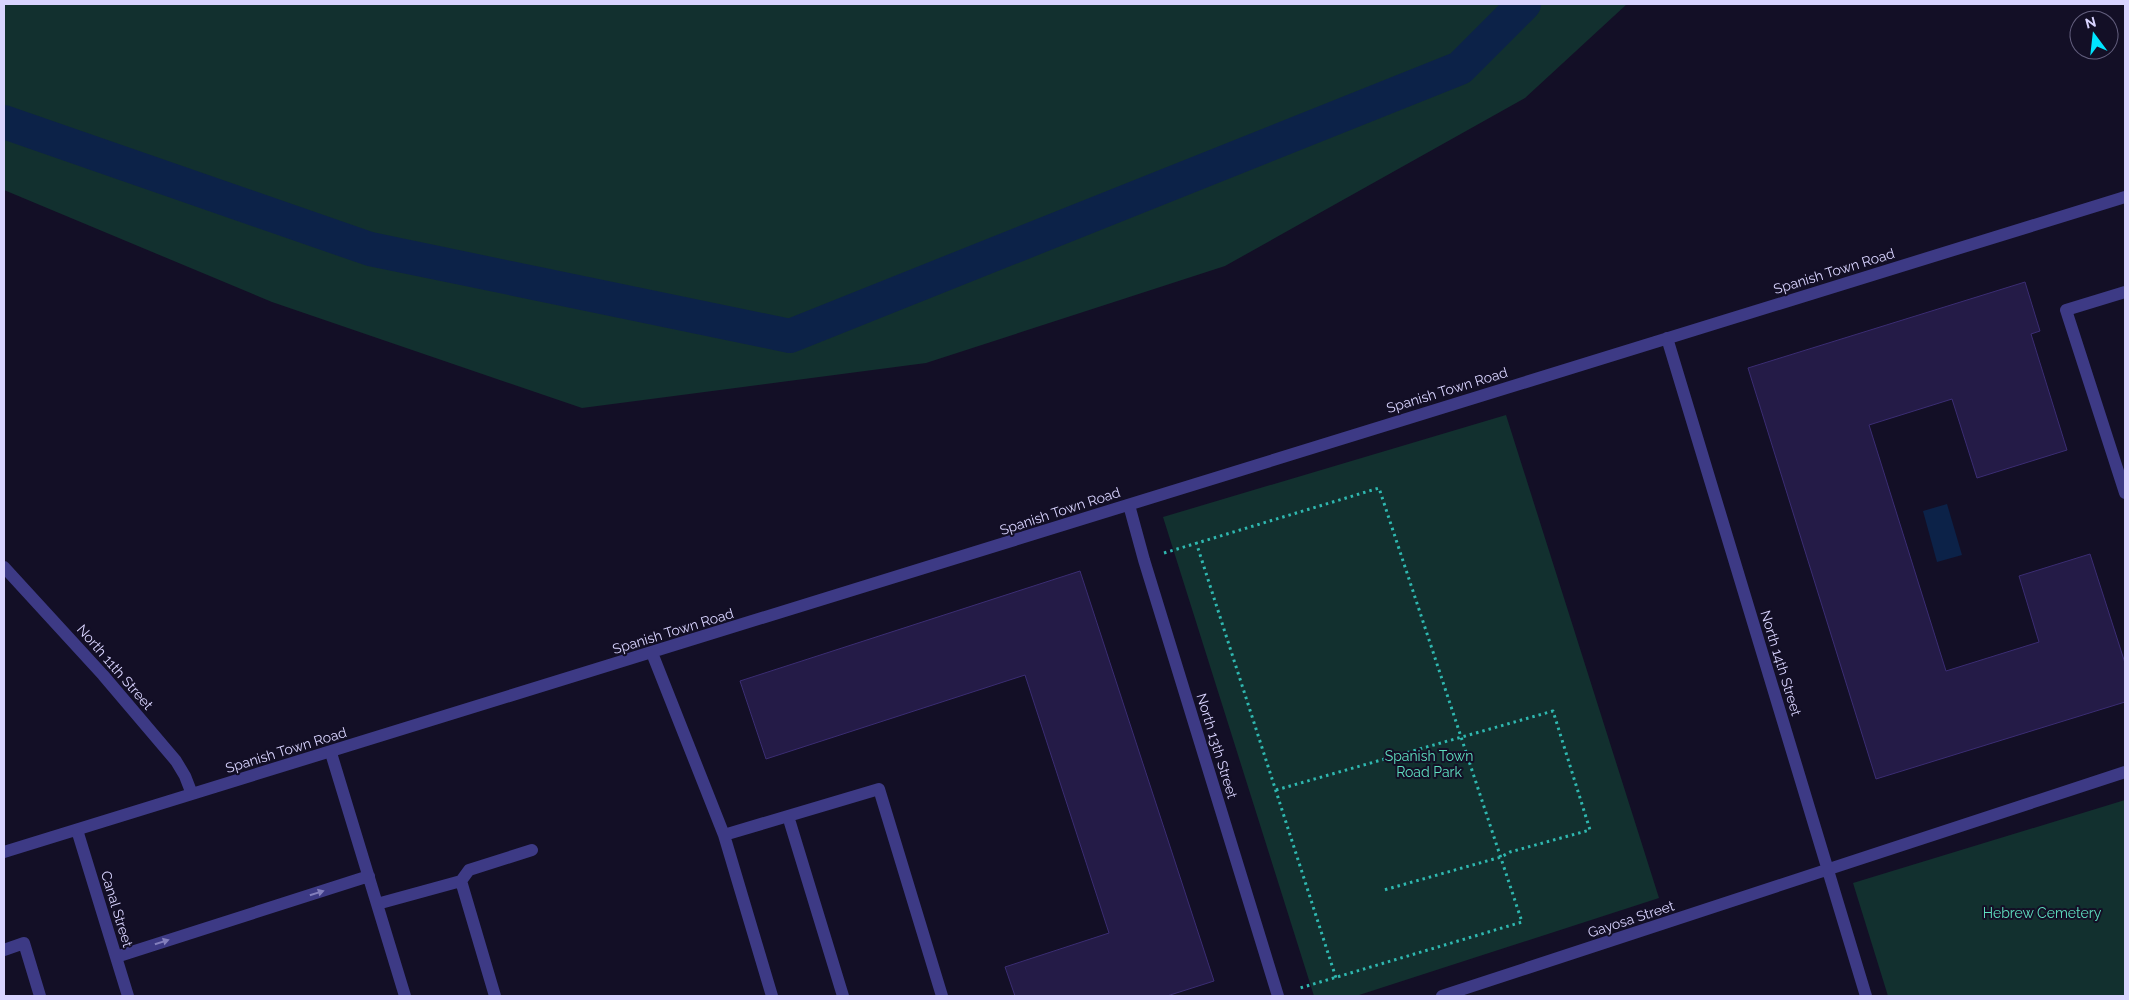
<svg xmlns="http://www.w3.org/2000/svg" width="2129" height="1000" font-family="Raleway,sans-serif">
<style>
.green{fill:#12302f}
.water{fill:#0c2248}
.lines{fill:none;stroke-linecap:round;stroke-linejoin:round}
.canal{stroke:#0c2248;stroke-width:34}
.building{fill:#241b47;stroke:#3b2d73}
.path{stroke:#2fb8b0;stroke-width:3;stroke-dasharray:2.5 4;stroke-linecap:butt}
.minor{stroke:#3d3a85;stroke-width:12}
.oneway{fill:#837fbc}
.labels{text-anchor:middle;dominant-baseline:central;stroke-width:4;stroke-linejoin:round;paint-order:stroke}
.street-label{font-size:14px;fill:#d9d4ff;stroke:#130f26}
.park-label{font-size:14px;fill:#5fe0c0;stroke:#130f26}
</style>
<rect width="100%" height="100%" fill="#130f26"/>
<!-- green -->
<path class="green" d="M 4,4 L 1627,4 L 1525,98 L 1225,266 L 926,363 L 582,408 L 272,302 L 4,190 Z
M 1506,415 L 1659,898 L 1356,996 L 1314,996 L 1163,517 Z
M 2125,800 L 2125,996 L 1888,996 L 1853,883 Z"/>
<!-- water -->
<path class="water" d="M 1947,504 L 1962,555 L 1937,562 L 1923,511 Z"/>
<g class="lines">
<!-- canal -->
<path class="canal" d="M 4,122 L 370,249 L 790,336 L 1460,68 L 1524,4"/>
</g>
<!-- building -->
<path class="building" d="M 2025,282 L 2040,331 L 2031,334 L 2067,450 L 1977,478 L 1952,399 L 1869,425 L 1946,671 L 2039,642 L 2019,576 L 2090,554 L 2125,663 L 2125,702 L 1876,779 L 1748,368 Z
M 1080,571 L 1214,981 L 1167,996 L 1015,996 L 1005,967 L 1109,933 L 1025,675 L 766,759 L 740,681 Z"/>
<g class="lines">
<!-- path -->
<path class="path" d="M 1196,542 L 1336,978
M 1164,553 L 1379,488 L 1522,922 L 1300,988
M 1276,790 L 1553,711 L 1590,830 L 1510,852 L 1501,857 L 1384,890"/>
<!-- minor -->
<path class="minor" d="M 2125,292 L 2066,310 L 2125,493
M 1667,338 L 1866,996
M 1129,505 L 1144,560 L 1278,996
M 4,567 L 103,675 L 176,761 L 185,776 L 192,794
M 652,653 L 724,835 L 772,996
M 331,753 L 405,996
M 788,816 L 843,996
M 77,830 L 128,996
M 724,835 L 879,789 L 942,996
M 4,852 L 2125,197
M 461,881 L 469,870 L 532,850
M 377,904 L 461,881 L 495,996
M 4,950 L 24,943 L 40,996
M 116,957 L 369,876
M 1442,996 L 2125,772"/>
</g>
<!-- one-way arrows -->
<defs><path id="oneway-solid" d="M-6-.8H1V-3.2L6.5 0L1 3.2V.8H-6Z" transform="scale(1.25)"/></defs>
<g class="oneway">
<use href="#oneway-solid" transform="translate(317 893) rotate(-18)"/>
<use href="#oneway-solid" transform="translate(162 942) rotate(-18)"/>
</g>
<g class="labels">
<!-- street labels -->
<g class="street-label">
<text transform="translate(1834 271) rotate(-17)">Spanish Town Road</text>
<text transform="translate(1447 390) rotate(-17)">Spanish Town Road</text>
<text transform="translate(1060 511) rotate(-18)">Spanish Town Road</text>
<text transform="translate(673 631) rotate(-17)">Spanish Town Road</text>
<text transform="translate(1781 663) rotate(73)">North 14th Street</text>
<text transform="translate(115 667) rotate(49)">North 11th Street</text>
<text transform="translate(1217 746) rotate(73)">North 13th Street</text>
<text transform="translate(286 750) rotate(-17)">Spanish Town Road</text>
<text transform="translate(117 909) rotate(73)">Canal Street</text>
<text transform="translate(1631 919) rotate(-18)">Gayosa Street</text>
</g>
<!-- park labels -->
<g class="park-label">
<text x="1429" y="756">Spanish Town<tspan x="1429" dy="16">Road Park</tspan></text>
<text x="2042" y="913">Hebrew Cemetery</text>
</g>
</g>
<!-- border -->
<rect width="2129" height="1000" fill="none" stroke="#d9d4ff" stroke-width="10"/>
<!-- north arrow -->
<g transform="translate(2094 35) rotate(345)"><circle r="24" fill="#130f26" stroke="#625e7d"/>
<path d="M0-4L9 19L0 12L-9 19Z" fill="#00e5ff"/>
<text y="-8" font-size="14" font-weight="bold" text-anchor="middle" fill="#d9d4ff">N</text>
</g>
</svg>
